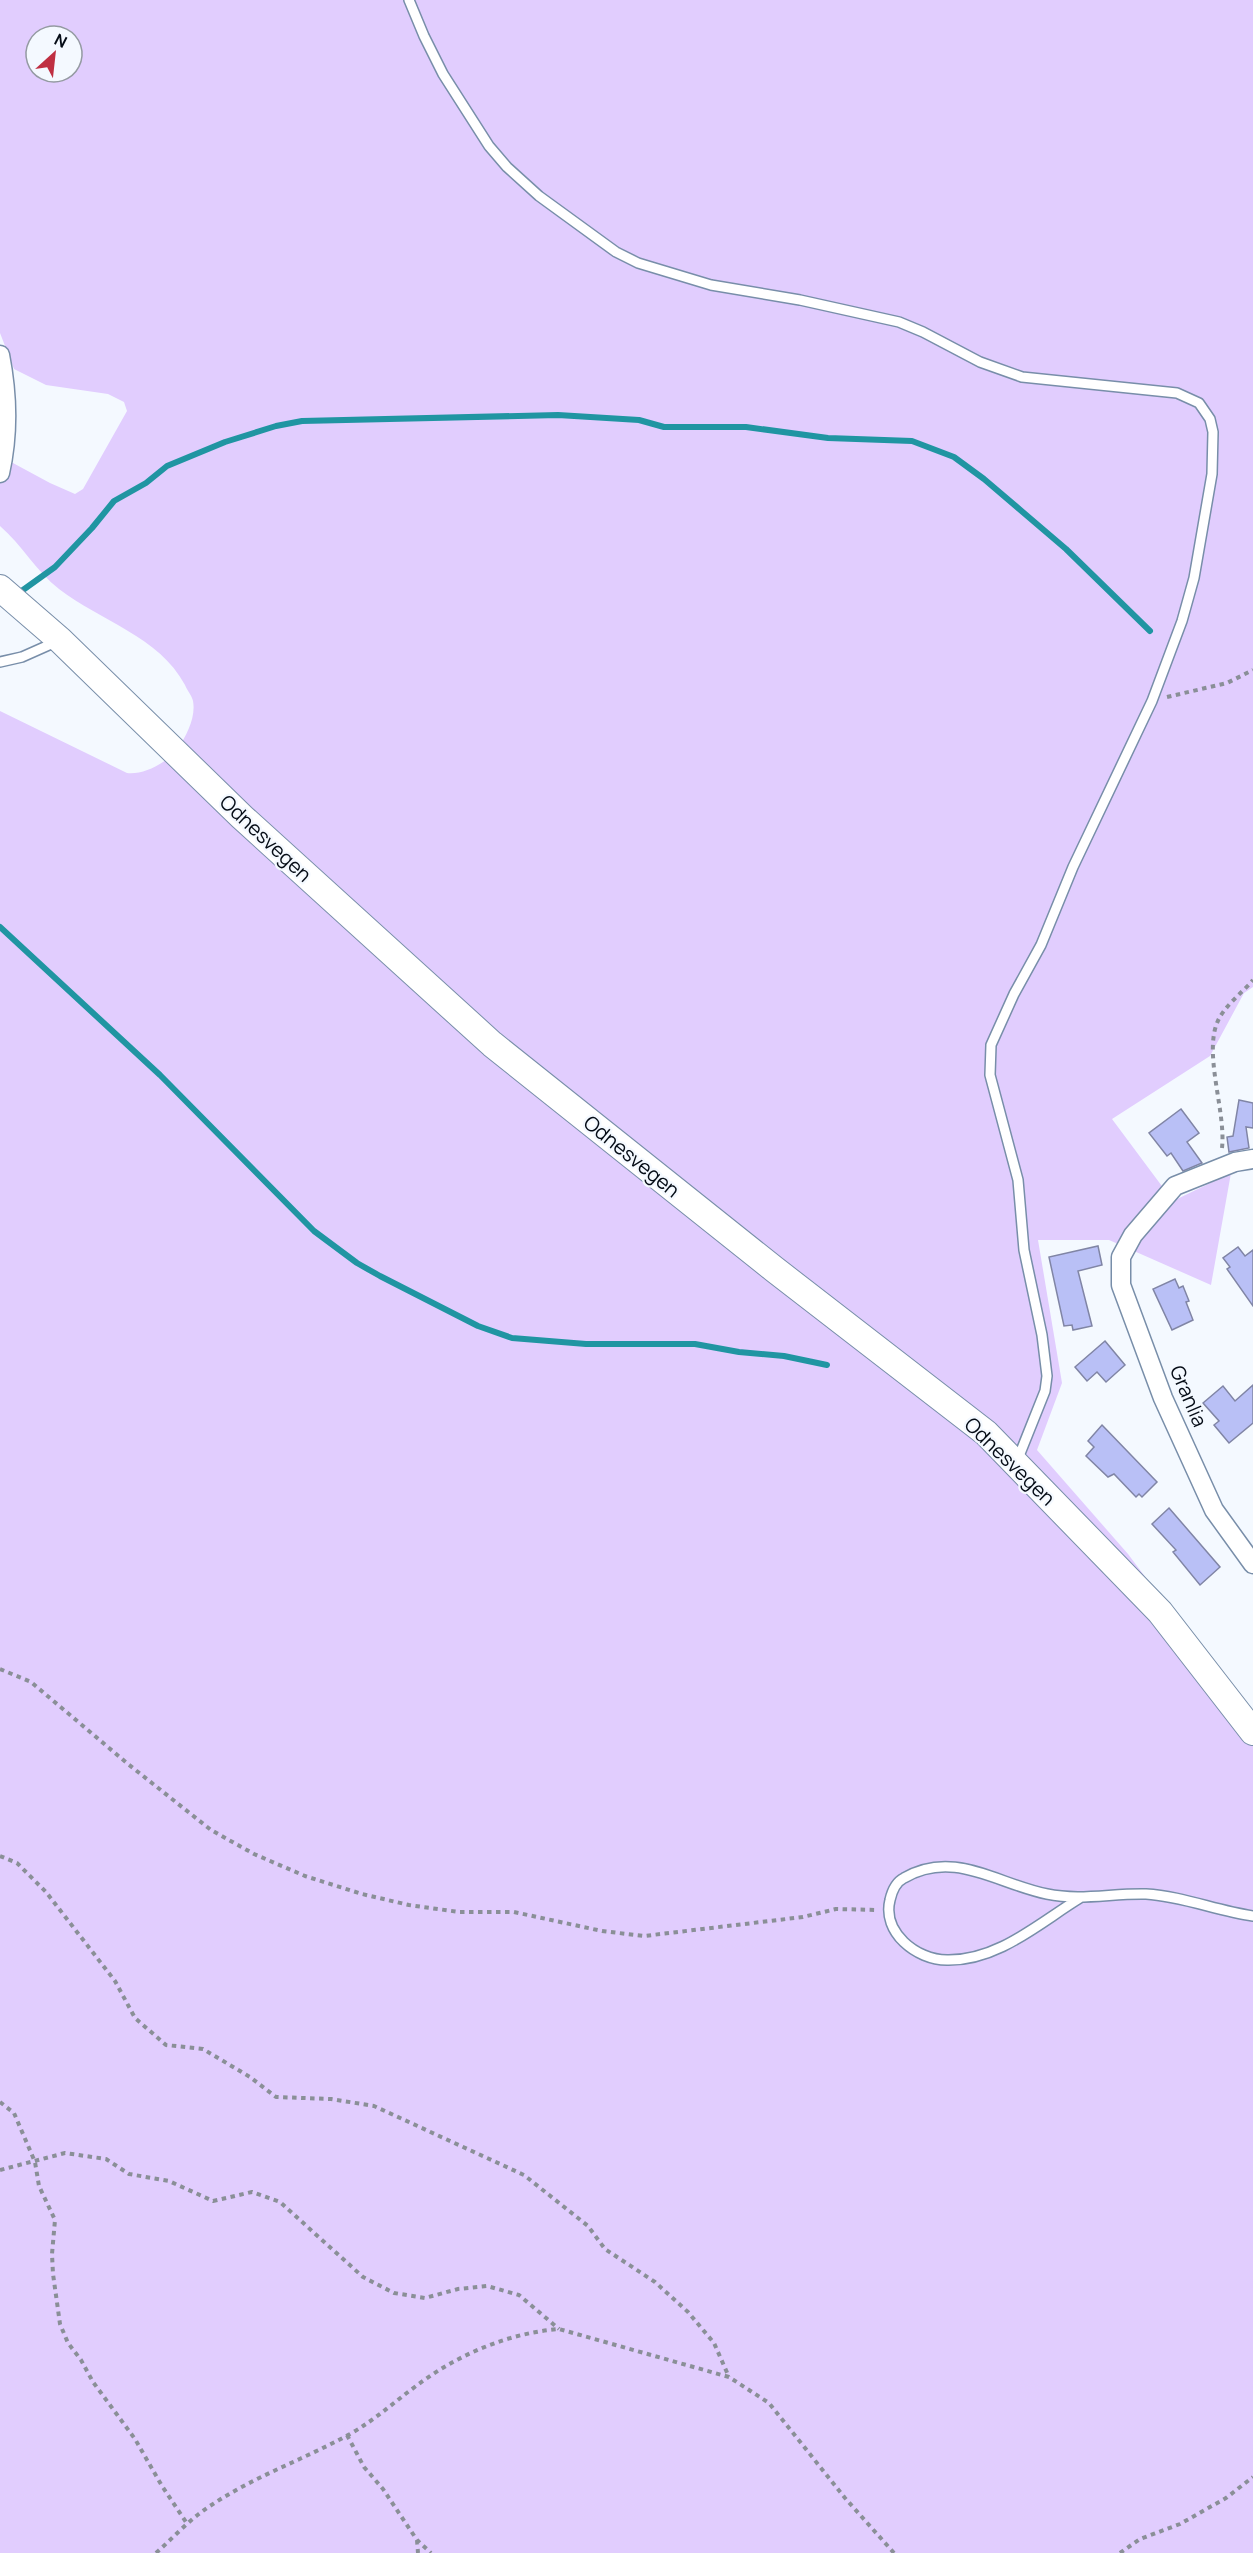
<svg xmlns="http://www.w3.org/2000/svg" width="1253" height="2553" font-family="Manrope,sans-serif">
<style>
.green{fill:#e1cdfe;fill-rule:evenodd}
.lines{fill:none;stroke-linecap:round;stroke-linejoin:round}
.stream{stroke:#2095a2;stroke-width:6}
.building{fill:#b9c0f6;stroke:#8085a5;stroke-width:1.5}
.lane-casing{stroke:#788ea9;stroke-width:12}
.street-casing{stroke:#788ea9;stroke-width:21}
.secondary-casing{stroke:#788ea9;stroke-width:28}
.path{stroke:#8a8f97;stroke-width:4;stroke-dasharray:4.5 4.5;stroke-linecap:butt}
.lane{stroke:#fff;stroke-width:9}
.street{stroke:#fff;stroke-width:18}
.secondary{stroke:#fff;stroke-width:26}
.labels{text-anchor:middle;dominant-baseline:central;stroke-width:4.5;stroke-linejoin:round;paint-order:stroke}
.street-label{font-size:20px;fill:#050c16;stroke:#f4f9ff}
</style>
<rect width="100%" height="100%" fill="#f4f9ff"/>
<!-- green -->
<path class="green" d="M 0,0 L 1253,0 L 1253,987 L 1244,993 L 1210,1056 L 1112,1119 L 1173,1201 L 1231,1173 L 1211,1285 L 1109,1240 L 1038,1240 L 1062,1383 L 1037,1450 L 1128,1554 L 1161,1598 L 1253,1712 L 1253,2553 L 0,2553 L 0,711 L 127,773 C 145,775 168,762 178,748 C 187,735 196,717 193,701 C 192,696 187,690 185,685 C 159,636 100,621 59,589 C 36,571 22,545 0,526 L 0,456 L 50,483 L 75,494 L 83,489 L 127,411 L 124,402 L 108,394 L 46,385 L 14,369 L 0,333 ZM 36,36 L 72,36 L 72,72 L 36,72 Z"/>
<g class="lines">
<!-- stream -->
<path class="stream" d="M 16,595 L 55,567 L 92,528 L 114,501 L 146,483 L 167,466 L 225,442 L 276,426 L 302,421 L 558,415 L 639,420 L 664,427 L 746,427 L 828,438 L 912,441 L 954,457 L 984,479 L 1066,549 L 1150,631
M 0,927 L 160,1075 L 314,1231 L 357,1263 L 380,1276 L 478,1326 L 512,1338 L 586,1344 L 695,1344 L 739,1352 L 784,1356 L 827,1365"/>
</g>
<!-- building -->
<path class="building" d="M 1239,1100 L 1253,1103 L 1253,1128 L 1246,1127 L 1249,1148 L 1229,1152 L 1227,1137 L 1233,1136 Z
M 1181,1109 L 1199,1133 L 1187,1142 L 1202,1163 L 1183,1171 L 1171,1153 L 1167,1156 L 1149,1133 Z
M 1098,1246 L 1102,1265 L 1078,1271 L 1092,1326 L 1073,1330 L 1072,1325 L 1064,1326 L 1049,1257 Z
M 1238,1247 L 1245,1256 L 1253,1250 L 1253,1306 L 1227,1269 L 1230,1267 L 1223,1258 Z
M 1175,1279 L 1179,1288 L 1183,1286 L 1189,1301 L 1186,1302 L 1193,1320 L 1172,1330 L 1153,1289 Z
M 1105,1341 L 1125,1365 L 1106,1382 L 1097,1372 L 1087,1381 L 1075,1367 Z
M 1253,1385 L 1253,1423 L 1229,1443 L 1214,1425 L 1219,1421 L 1203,1403 L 1223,1386 L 1235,1401 Z
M 1102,1425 L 1157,1482 L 1142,1497 L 1139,1494 L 1136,1497 L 1114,1474 L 1108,1477 L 1086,1456 L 1094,1447 L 1088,1441 Z
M 1169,1508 L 1220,1567 L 1200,1585 L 1173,1552 L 1176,1550 L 1152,1524 Z"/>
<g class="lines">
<!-- lane casing -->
<g class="lane-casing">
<path id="lane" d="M 409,0 L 424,36 L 443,74 L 489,146 L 507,167 L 539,196 L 616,252 L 638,263 L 711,285 L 800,300 L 899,322 L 923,332 L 980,362 L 1022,377 L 1177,393 L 1199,403 L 1210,419 L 1213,432 L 1212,474 L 1194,578 L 1182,621 L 1152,701 L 1073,867 L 1041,945 L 1014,994 L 991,1045 L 990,1075 L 1018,1180 L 1024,1250 L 1042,1335 L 1047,1376 L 1045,1391 L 1017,1461
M 0,662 L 22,657 L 58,641
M 1080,1898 C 1039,1923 998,1961 947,1960 C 916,1960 882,1932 890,1900 C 892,1891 896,1882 904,1878 C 954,1849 997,1884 1047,1894 C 1080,1901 1113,1893 1146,1894 C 1182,1896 1217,1911 1253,1916"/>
</g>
<!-- street casing -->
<g class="street-casing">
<path id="street" d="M 0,355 C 8,396 9,433 0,473
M 1253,1159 L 1235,1162 L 1175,1186 L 1133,1235 L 1121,1257 L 1121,1285 L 1163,1398 L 1214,1510 L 1253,1564"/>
</g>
<!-- secondary casing -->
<g class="secondary-casing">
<path id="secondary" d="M 0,588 L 60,640 L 242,817 L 492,1044 L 774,1269 L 986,1433 L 1160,1612 L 1253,1732"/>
</g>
<!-- path -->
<path class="path" d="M 1167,697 L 1227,683 L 1253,670
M 1222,1148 C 1226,1112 1204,1056 1217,1023 C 1223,1007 1242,993 1253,980
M 0,1669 L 31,1682 L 128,1764 L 211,1830 L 254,1854 L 305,1876 L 362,1894 L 409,1905 L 459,1912 L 514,1912 L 602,1931 L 644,1936 L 803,1917 L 836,1909 L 878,1910
M 0,1856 L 17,1863 L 46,1892 L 115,1981 L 135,2018 L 166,2045 L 203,2049 L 250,2077 L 276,2097 L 331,2099 L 374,2106 L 524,2175 L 588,2226 L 605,2249 L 655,2282 L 688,2312 L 714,2343 L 729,2377
M 0,2102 L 14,2113 L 35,2162 L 39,2186 L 55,2220 L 52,2254 L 53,2274 L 60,2324 L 68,2343 L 81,2360 L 93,2382 L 135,2439 L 162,2486 L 188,2525
M 0,2170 L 65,2153 L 106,2159 L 129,2174 L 169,2181 L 213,2201 L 252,2192 L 280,2202 L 363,2277 L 394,2293 L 425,2298 L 458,2289 L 487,2286 L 519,2295 L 559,2329
M 347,2435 L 364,2467 L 383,2489 L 417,2540 L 431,2553
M 417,2540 L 418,2553
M 156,2553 C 173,2538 189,2520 207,2508 C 252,2477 303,2460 350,2434 C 376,2419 393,2403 416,2386 C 457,2355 508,2333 559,2329 L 729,2377 L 769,2403 L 845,2498 L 894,2553
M 1120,2553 L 1140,2539 L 1180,2524 L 1226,2498 L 1253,2477"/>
<!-- lane -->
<use href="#lane" class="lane"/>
<!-- street -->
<use href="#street" class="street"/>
<!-- secondary -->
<use href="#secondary" class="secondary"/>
</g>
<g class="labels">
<!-- street labels -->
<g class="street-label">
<text transform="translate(266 838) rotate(43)">Odnesvegen</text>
<text transform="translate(632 1156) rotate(39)">Odnesvegen</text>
<text transform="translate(1189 1396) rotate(67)">Granlia</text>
<text transform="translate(1010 1461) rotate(44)">Odnesvegen</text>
</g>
</g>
<!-- north arrow -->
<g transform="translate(54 54) rotate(27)"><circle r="28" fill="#f4f9ff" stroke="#949aa2" stroke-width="1.5"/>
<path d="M0-4.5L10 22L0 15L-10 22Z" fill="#bf2f42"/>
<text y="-9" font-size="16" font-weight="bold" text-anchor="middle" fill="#050c16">N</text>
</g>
</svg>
